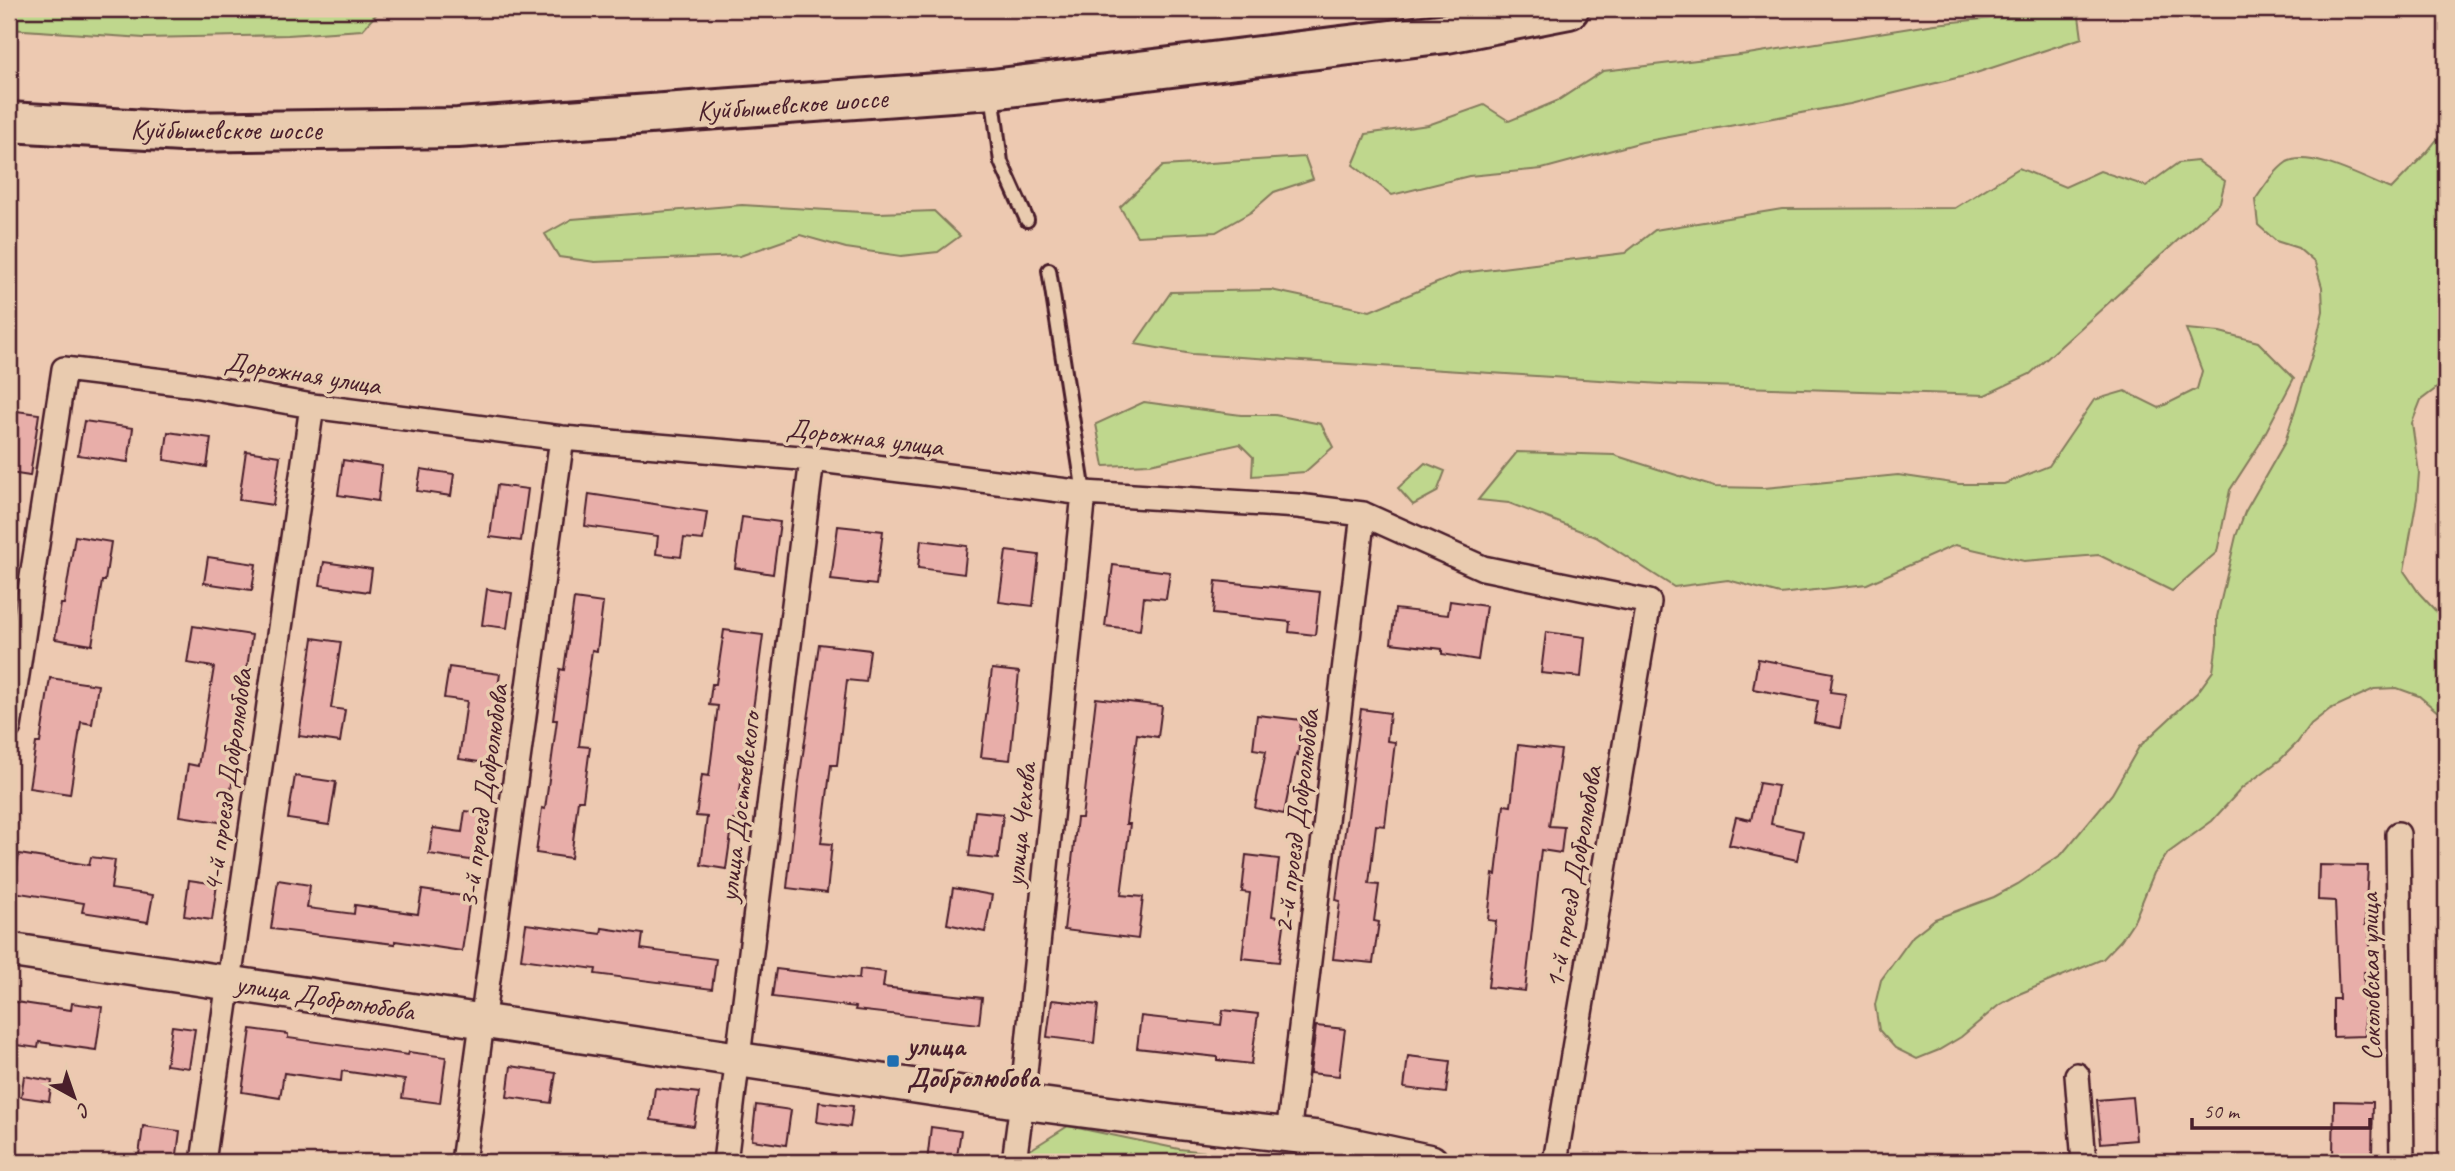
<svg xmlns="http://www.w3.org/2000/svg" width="2455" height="1171" font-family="Caveat,sans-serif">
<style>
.green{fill:#bfd78d;stroke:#847b5c;stroke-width:2}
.building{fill:#e8aea9;stroke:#4a1f2b;stroke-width:2}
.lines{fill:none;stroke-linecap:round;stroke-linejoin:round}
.lane-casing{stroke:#4a1f2b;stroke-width:18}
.street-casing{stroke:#4a1f2b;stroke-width:28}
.secondary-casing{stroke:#4a1f2b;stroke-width:38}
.highway-casing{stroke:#4a1f2b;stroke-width:44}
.lane{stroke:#e9cbaf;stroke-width:12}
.street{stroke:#e9cbaf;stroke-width:23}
.secondary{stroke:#e9cbaf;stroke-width:33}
.highway{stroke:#e9cbaf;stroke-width:38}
.poi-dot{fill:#1f6fb2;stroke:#e9cbaf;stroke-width:2.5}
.labels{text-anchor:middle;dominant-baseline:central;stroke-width:7;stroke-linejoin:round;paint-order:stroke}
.street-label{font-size:28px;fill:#4a1f2b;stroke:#e9cbaf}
.poi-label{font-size:28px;font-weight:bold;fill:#4a1f2b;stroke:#e9cbaf;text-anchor:start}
</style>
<rect width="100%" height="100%" fill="#edc9b1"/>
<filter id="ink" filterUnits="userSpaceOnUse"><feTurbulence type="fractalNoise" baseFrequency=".0143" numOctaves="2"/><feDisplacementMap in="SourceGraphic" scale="14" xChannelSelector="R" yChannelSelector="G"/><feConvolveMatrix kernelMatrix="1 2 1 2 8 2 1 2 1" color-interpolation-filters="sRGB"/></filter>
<g filter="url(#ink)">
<!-- green -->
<path class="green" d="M 9,9 L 381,9 L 362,30 L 288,35 L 144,38 L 9,29 Z
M 2078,9 L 2082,38 L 1973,74 L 1850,104 L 1642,142 L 1542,169 L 1469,176 L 1392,195 L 1353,165 L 1366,134 L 1428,125 L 1484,105 L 1509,121 L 1557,101 L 1603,71 L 1748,54 L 1935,24 Z
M 2446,128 L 2446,381 L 2421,400 L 2412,423 L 2419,473 L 2417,498 L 2404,571 L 2419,593 L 2446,622 L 2446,719 L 2419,696 L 2397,688 L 2374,689 L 2330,709 L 2311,724 L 2297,743 L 2280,760 L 2242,788 L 2212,821 L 2168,853 L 2154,873 L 2135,919 L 2121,940 L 2103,959 L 2019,994 L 1999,1005 L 1961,1037 L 1939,1050 L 1917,1059 L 1895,1048 L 1879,1030 L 1875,1005 L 1881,980 L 1913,936 L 1935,919 L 1994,897 L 2018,884 L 2062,854 L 2112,794 L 2139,747 L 2197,693 L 2213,671 L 2217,643 L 2217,617 L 2236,536 L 2245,512 L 2285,442 L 2316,342 L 2323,311 L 2322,287 L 2315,263 L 2298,248 L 2276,241 L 2258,225 L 2255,200 C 2264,187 2274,171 2287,162 C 2311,149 2366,180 2391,189 L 2427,152 Z
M 1305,157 L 1313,179 L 1274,192 L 1251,212 L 1216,232 L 1137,236 L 1120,207 L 1163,166 Z
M 2197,161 L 2225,181 L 2220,202 L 2030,374 L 1985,395 L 1678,385 L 1192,354 L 1135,344 L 1171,292 L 1271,290 L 1370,311 L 1461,273 L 1625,253 L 1655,230 L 1782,209 L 1955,208 L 2019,168 L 2065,187 L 2100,171 L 2146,186 L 2178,163 Z
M 742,205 L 879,213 L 934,211 L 960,236 L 938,252 L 901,256 L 846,248 L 800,235 L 740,256 L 595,262 L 559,257 L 545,234 L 572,219 Z
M 2186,329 L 2220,332 L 2258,342 L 2294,378 L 2259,445 L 2230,490 L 2217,552 L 2172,591 L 2099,555 L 2024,561 L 1955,545 L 1867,584 L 1780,594 L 1728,580 L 1674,587 L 1596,537 L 1509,503 L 1478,500 L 1517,452 L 1614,455 L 1714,487 L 1764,488 L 1898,475 L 1959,484 L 2004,484 L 2049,466 L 2094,400 L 2125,391 L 2159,408 L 2197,389 L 2202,371 Z
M 1144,402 L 1241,415 L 1275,415 L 1321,424 L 1333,447 L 1305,472 L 1252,476 L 1253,457 L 1240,444 L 1150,464 L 1104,466 L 1096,424 Z
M 1425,463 L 1445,471 L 1437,492 L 1413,505 L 1398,488 Z
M 1068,1126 L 1179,1149 L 1297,1162 L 1029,1162 L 1030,1150 Z"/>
<!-- building -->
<path class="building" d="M 9,410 L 39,414 L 30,476 L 10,473 L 13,451 L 9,450 Z
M 84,421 L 133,428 L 128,462 L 78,455 Z
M 168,432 L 211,438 L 207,467 L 164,460 Z
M 246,451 L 280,456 L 273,505 L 239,500 Z
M 343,460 L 382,466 L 378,501 L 338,495 Z
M 421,469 L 454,474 L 451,496 L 417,491 Z
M 497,485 L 528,489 L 521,541 L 490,537 Z
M 589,494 L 707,512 L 703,540 L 684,538 L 681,557 L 656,554 L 658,536 L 585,526 Z
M 742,517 L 780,522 L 773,574 L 735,568 Z
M 838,526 L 883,531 L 876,585 L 831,580 Z
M 75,536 L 111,542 L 105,581 L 102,581 L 92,645 L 55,639 L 61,604 L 64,604 Z
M 921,540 L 967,546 L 964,574 L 918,568 Z
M 1006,551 L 1039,555 L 1033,606 L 999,602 Z
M 208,557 L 256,564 L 252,590 L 204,583 Z
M 324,562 L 372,569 L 369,592 L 320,585 Z
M 1113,565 L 1170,572 L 1166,599 L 1144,597 L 1140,630 L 1105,626 Z
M 1216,581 L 1320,592 L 1315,635 L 1289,632 L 1290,622 L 1213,614 Z
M 487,589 L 512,593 L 507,628 L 482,625 Z
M 574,599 L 603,603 L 597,651 L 592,650 L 579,746 L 590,747 L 583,800 L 578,800 L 571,858 L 536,853 L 542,808 L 545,809 L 557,720 L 553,720 L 560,669 L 564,670 Z
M 1450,601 L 1486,606 L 1478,660 L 1442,654 L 1442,649 L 1391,643 L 1395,609 L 1448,615 Z
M 193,626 L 252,635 L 231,771 L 234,771 L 226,823 L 180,816 L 188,764 L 198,766 L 214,667 L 187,663 Z
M 724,630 L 763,635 L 748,747 L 746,746 L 736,821 L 733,820 L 726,869 L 701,865 L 707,817 L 696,816 L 702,775 L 709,776 L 718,706 L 709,705 L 712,684 L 716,684 Z
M 1546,632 L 1585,637 L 1581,677 L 1541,673 Z
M 313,638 L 341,642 L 331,708 L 345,710 L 340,742 L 299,736 Z
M 819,644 L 870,650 L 866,682 L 847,680 L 837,765 L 831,765 L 821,843 L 832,844 L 827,893 L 787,888 L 798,788 Z
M 1758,659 L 1833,673 L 1830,692 L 1846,694 L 1840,728 L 1814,723 L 1818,701 L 1753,689 Z
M 449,667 L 500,674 L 486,763 L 459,759 L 467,701 L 444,698 Z
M 992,669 L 1019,672 L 1010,760 L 981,757 Z
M 50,678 L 98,685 L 92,724 L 81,722 L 70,794 L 29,788 L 36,743 L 40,743 Z
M 1096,698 L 1162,706 L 1158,737 L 1137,734 L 1126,824 L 1130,824 L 1121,895 L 1143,897 L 1138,939 L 1064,930 L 1077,818 L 1082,818 Z
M 1361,709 L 1390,713 L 1387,741 L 1395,742 L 1385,826 L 1376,825 L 1369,884 L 1379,885 L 1374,921 L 1379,922 L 1373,963 L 1333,959 L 1340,901 L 1336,900 Z
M 1257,715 L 1301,720 L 1298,755 L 1296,754 L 1284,814 L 1255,808 L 1266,751 L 1253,749 Z
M 1518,745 L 1561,750 L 1549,826 L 1564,827 L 1561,853 L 1541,850 L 1525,991 L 1488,987 L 1496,921 L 1488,920 L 1493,874 L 1496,875 L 1504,805 L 1511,806 Z
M 295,776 L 336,782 L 329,825 L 288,819 Z
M 1759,783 L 1778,786 L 1771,824 L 1803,831 L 1797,860 L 1729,845 L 1736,817 L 1751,820 Z
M 465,811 L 483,813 L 477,861 L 429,854 L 433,828 L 462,832 Z
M 975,811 L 1003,814 L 998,859 L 969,856 Z
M 19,854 L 89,865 L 91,857 L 115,860 L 111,889 L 153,895 L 148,922 L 82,912 L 84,903 L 13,892 Z
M 1246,855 L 1279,859 L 1272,916 L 1285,918 L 1279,962 L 1242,958 L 1250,893 L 1242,892 Z
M 2319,865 L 2368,866 L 2365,925 L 2369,925 L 2371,972 L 2364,972 L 2365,1036 L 2333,1037 L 2333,999 L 2339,999 L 2335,901 L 2318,900 Z
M 189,880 L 217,884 L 212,920 L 184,916 Z
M 278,880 L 310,885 L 307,908 L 354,914 L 355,905 L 418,914 L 422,890 L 470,897 L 462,951 L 395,941 L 395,944 L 271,929 Z
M 953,888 L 992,895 L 985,932 L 947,924 Z
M 526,924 L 601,934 L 602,928 L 643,934 L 641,949 L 716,959 L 712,989 L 595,974 L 596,969 L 521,959 Z
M 776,969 L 859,979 L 860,969 L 885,972 L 883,987 L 982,998 L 979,1024 L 855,1010 L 856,1007 L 772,997 Z
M 1052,1000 L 1098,1005 L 1094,1043 L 1047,1037 Z
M 9,1001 L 71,1010 L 72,1003 L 102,1007 L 96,1050 L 39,1042 L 38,1048 L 9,1044 Z
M 1223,1010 L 1258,1014 L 1251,1064 L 1217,1060 L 1217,1057 L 1137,1048 L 1141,1016 L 1221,1025 Z
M 172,1026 L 195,1029 L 189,1068 L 166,1065 Z
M 1316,1026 L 1345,1029 L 1339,1076 L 1310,1073 Z
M 251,1029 L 288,1034 L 288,1038 L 408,1055 L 409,1052 L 446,1057 L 440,1103 L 402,1098 L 405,1080 L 342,1071 L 341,1081 L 284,1073 L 280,1098 L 242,1092 Z
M 1408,1056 L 1450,1061 L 1446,1093 L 1404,1088 Z
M 511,1066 L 556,1073 L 551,1103 L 507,1097 Z
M 24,1076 L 52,1081 L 49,1101 L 21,1097 Z
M 655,1088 L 699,1093 L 694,1126 L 651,1120 Z
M 2132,1097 L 2136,1140 L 2101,1143 L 2097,1100 Z
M 2334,1101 L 2373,1102 L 2372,1156 L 2333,1155 Z
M 819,1102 L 853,1106 L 850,1127 L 817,1122 Z
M 756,1105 L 791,1110 L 786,1145 L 752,1140 Z
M 143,1126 L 180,1131 L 176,1162 L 138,1162 Z
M 931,1127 L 961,1131 L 956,1162 L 927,1162 Z"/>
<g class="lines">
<!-- lane casing -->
<g class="lane-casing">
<path id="lane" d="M 992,92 L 1001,162 L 1027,220
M 1049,270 L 1084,493"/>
</g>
<!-- street casing -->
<g class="street-casing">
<path id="street" d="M 9,727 L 64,369 L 188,384 L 312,406 L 562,438 L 812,459 L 1084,493 L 1298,506 L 1363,514 L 1483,568 L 1649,602 L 1555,1162
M 2398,834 L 2402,1162
M 2077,1075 L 2084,1162
M 1288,1135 L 1363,514
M 203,1162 L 312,406
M 463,1162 L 562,438
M 725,1162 L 812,459
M 1014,1162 L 1022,1102 L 1084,493"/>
</g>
<!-- secondary casing -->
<g class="secondary-casing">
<path id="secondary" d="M 9,950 L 1022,1102 L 1173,1122 L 1318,1138 L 1431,1162"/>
</g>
<!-- highway casing -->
<g class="highway-casing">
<path id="highway" d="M 9,122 L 182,132 L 458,128 L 992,89 L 1447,33 L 1569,9"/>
</g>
<!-- lane -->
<use href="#lane" class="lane"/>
<!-- street -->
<use href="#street" class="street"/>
<!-- secondary -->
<use href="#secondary" class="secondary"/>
<!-- highway -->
<use href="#highway" class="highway"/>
</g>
</g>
<!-- markers -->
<rect class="poi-dot" x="886" y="1054" width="14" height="14" rx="3.5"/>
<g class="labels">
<!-- street labels -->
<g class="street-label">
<text transform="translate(792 104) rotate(-4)">Куйбышевское шоссе</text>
<text x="226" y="129">Куйбышевское шоссе</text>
<text transform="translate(303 373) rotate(9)">Дорожная улица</text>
<text transform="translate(865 437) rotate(7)">Дорожная улица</text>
<text transform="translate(227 780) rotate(-82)">4-й проезд Добролюбова</text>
<text transform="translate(483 796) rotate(-82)">3-й проезд Добролюбова</text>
<text transform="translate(739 807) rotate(-83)">улица Достоевского</text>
<text transform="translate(1296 821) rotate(-83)">2-й проезд Добролюбова</text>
<text transform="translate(1020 825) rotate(-84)">улица Чехова</text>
<text transform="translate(1573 877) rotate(-80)">1-й проезд Добролюбова</text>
<text transform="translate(2370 977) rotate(-91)">Соколовская улица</text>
<text transform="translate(325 997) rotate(9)">улица Добролюбова</text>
</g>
<!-- poi labels -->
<g class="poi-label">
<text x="907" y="1045">улица<tspan x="907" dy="32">Добролюбова</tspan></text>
</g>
</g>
<!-- margin -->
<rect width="2455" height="1171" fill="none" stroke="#e9cbaf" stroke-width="35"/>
<rect x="18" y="18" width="2420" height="1136" fill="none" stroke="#4a1f2b" stroke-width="2.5" filter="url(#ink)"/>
<!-- north arrow -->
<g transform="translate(74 1097) rotate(140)" stroke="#e9cbaf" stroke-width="5" paint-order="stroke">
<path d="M0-5L12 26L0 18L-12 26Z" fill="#4a1f2b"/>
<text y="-10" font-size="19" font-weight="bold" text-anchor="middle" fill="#4a1f2b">С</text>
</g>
<!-- scale -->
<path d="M2192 1118v10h178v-10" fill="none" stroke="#4a1f2b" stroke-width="3.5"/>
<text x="2203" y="1118" font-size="21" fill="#4a1f2b" stroke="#e9cbaf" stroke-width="5" paint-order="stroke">50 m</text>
</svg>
